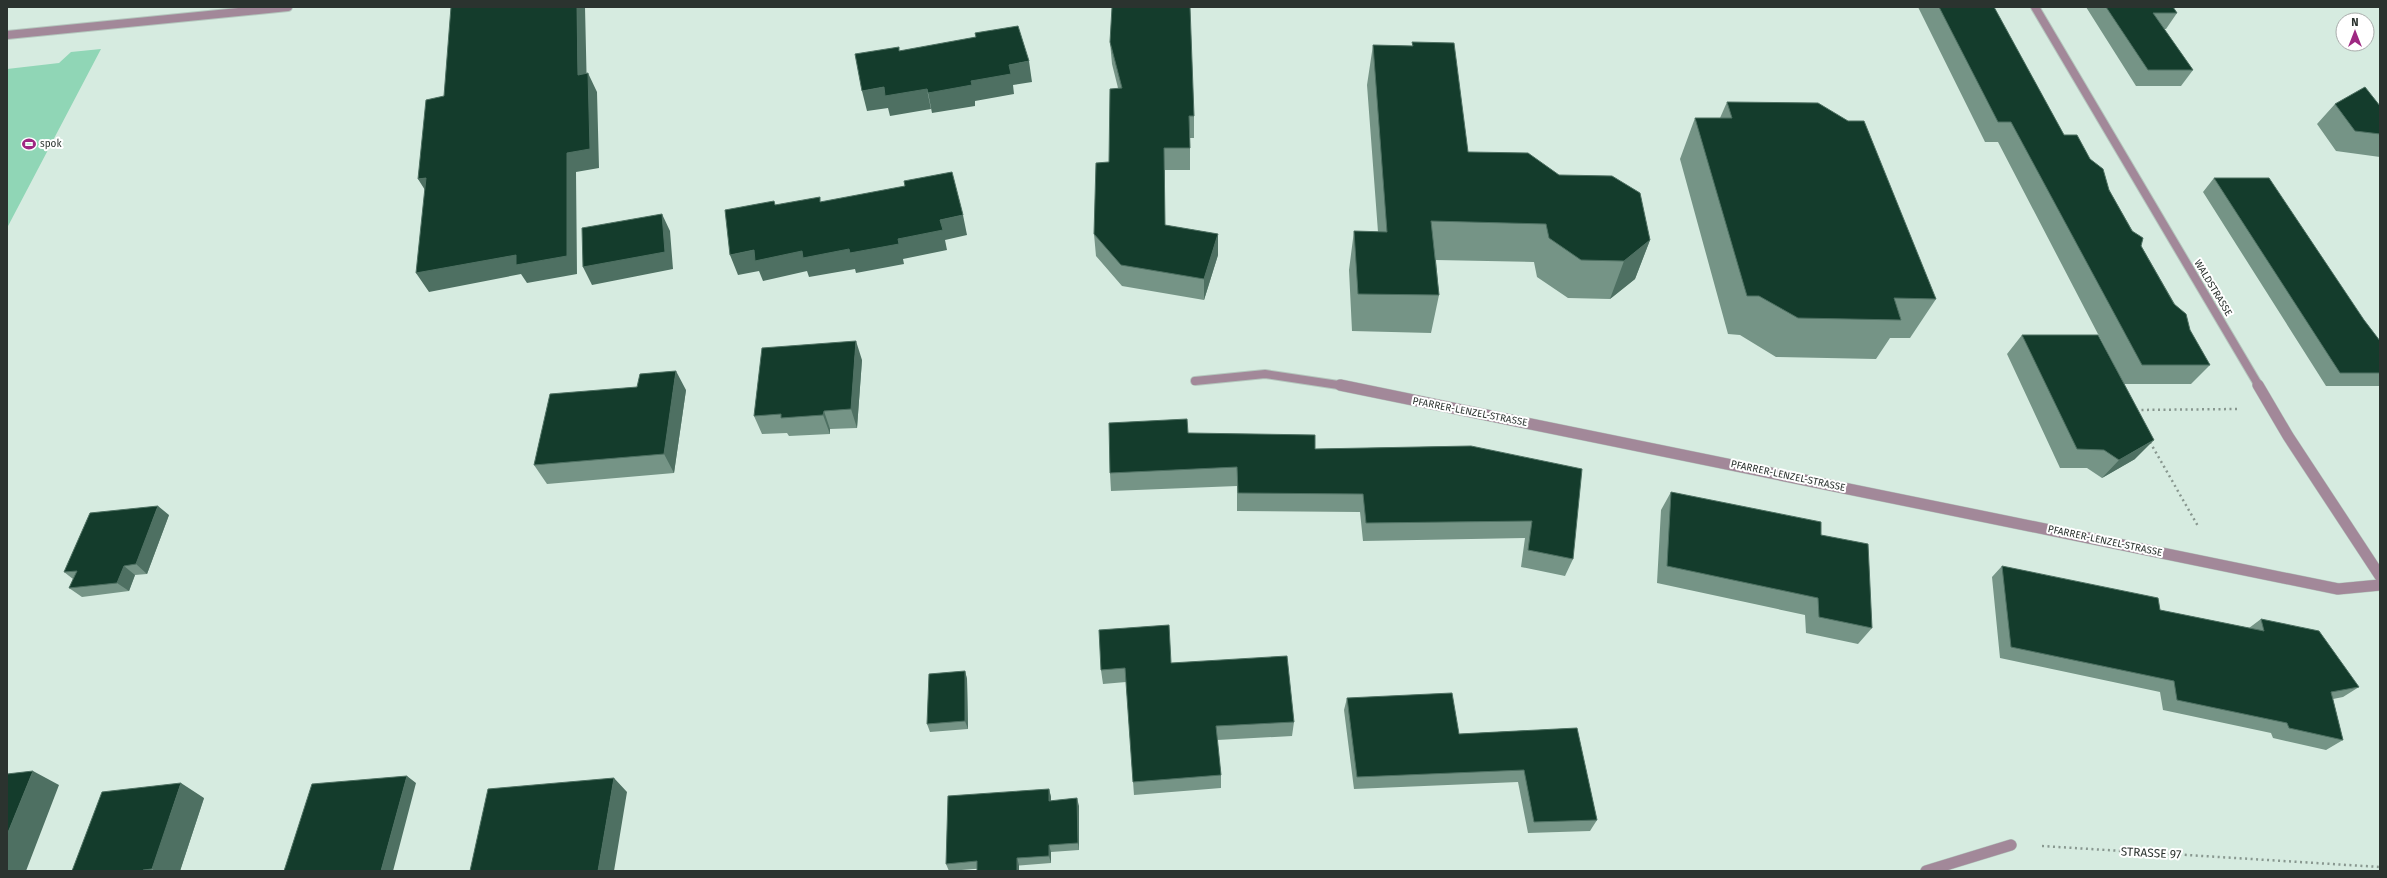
<svg xmlns="http://www.w3.org/2000/svg" width="2387" height="878" font-family="'Fira Sans',sans-serif">
<style>
.green{fill:#90d6b6}
.lines{fill:none;stroke-linecap:round;stroke-linejoin:round}
.minor-far1-casing{stroke:#b4c6bd;stroke-width:10}
.minor-casing{stroke:#b4c6bd;stroke-width:12}
.path{stroke:#88978f;stroke-width:2.5;stroke-dasharray:2 3.5;stroke-linecap:butt}
.minor-far1{stroke:#a28899;stroke-width:8}
.minor{stroke:#a28899;stroke-width:11}
.wall{fill:#759486}
.shaded-wall{fill:#4e7062}
.building{fill:#143c2c;stroke:#4e7062}
.labels{text-anchor:middle;dominant-baseline:central;stroke-width:4;stroke-linejoin:round;paint-order:stroke}
.poi-label{font-size:10px;fill:#2b332f;stroke:#fff;text-anchor:start}
.street-label{font-size:10px;fill:#2b332f;stroke:#fff}
.near-street-label{font-size:12px;fill:#2b332f;stroke:#fff}
</style>
<rect width="100%" height="100%" fill="#d6ebe0"/>
<!-- green -->
<path class="green" d="M 101,49 L 7,228 L 7,69 L 59,63 L 71,52 Z"/>
<g class="lines">
<!-- minor-far1 casing -->
<g class="minor-far1-casing">
<path id="minor-far1" d="M 2035,7 L 2259,386
M 7,35 L 288,7
M 1195,381 L 1265,374 L 1345,386"/>
</g>
<!-- minor casing -->
<g class="minor-casing">
<path id="minor" d="M 1340,385 L 2338,589 L 2380,585
M 2258,385 L 2288,436 L 2380,576
M 1926,871 L 2011,845"/>
</g>
<!-- path -->
<path class="path" d="M 2136,410 L 2237,409
M 2150,442 L 2199,528
M 2042,846 L 2380,867"/>
<!-- minor-far1 -->
<use href="#minor-far1" class="minor-far1"/>
<!-- minor -->
<use href="#minor" class="minor"/>
</g>
<!-- wall -->
<path class="wall" d="M 1918,7 L 1994,7 L 2064,135 L 2109,190 L 2210,365 L 2191,384 L 2124,384 L 1998,142 L 1985,142 Z
M 2086,7 L 2173,7 L 2177,13 L 2166,29 L 2164,29 L 2193,70 L 2181,86 L 2136,86 Z
M 1110,42 L 1194,116 L 1194,138 L 1190,138 L 1190,170 L 1165,170 L 1165,225 L 1218,234 L 1218,255 L 1204,300 L 1122,286 L 1096,256 L 1094,234 L 1109,162 L 1118,88 L 1112,64 Z
M 1412,42 L 1468,152 L 1650,240 L 1635,279 L 1610,299 L 1568,298 L 1537,277 L 1534,262 L 1436,260 L 1439,295 L 1431,333 L 1352,331 L 1349,270 L 1354,231 L 1378,232 L 1367,85 L 1373,45 L 1412,46 Z
M 1727,102 L 1936,299 L 1910,338 L 1890,338 L 1876,359 L 1776,357 L 1740,335 L 1728,334 L 1680,159 L 1695,118 L 1720,118 Z
M 2335,104 L 2380,106 L 2380,157 L 2336,151 L 2317,124 Z
M 2214,178 L 2364,320 L 2380,341 L 2380,386 L 2326,386 L 2203,192 Z
M 2022,335 L 2135,459 L 2102,478 L 2087,468 L 2060,468 L 2007,354 Z
M 862,360 L 857,428 L 830,429 L 830,434 L 789,436 L 787,433 L 762,434 L 754,416 Z
M 686,390 L 674,473 L 547,484 L 534,465 Z
M 1188,433 L 1315,449 L 1471,446 L 1573,559 L 1565,576 L 1521,567 L 1525,538 L 1363,541 L 1360,512 L 1237,511 L 1237,486 L 1111,491 L 1110,473 Z
M 1671,492 L 1821,535 L 1872,628 L 1858,644 L 1806,633 L 1805,615 L 1657,583 L 1661,510 Z
M 169,515 L 147,574 L 135,575 L 129,591 L 82,597 L 69,588 L 73,579 L 64,572 Z
M 2002,566 L 2160,610 L 2249,628 L 2261,619 L 2359,687 L 2343,697 L 2333,699 L 2343,740 L 2326,750 L 2273,738 L 2271,733 L 2163,710 L 2160,692 L 2000,658 L 1992,577 Z
M 1171,663 L 1294,722 L 1292,736 L 1217,740 L 1221,775 L 1221,788 L 1134,795 L 1126,682 L 1103,684 L 1101,670 Z
M 965,671 L 967,679 L 968,729 L 930,732 L 927,724 Z
M 1347,698 L 1459,734 L 1577,728 L 1597,820 L 1590,831 L 1528,833 L 1518,782 L 1354,789 L 1344,710 Z
M 1049,789 L 1051,797 L 1051,801 L 1079,806 L 1079,850 L 1051,852 L 1051,863 L 949,871 L 946,864 Z
M 204,798 L 180,871 L 72,871 Z"/>
<!-- shaded-wall -->
<path class="shaded-wall" d="M 577,7 L 585,7 L 587,94 L 578,75 Z
M 1029,61 L 1032,82 L 1013,85 L 1014,94 L 975,101 L 975,106 L 932,113 L 928,93 L 971,81 L 1009,65 Z
M 588,73 L 597,92 L 599,168 L 576,172 L 577,274 L 527,283 L 521,274 L 429,292 L 416,273 Z
M 884,87 L 927,89 L 931,109 L 890,116 L 888,108 L 867,111 L 862,91 Z
M 426,178 L 430,198 L 418,179 Z
M 662,214 L 670,231 L 673,269 L 592,285 L 583,267 Z
M 963,215 L 967,235 L 945,240 L 947,250 L 903,259 L 904,264 L 856,273 L 855,269 L 809,277 L 807,271 L 763,281 L 759,271 L 738,275 L 730,255 L 754,250 L 802,251 L 898,239 L 940,220 Z
M 1218,234 L 1218,255 L 1204,300 L 1204,279 Z
M 1650,240 L 1635,279 L 1610,299 L 1624,261 Z
M 856,341 L 862,360 L 857,428 L 851,409 Z
M 676,371 L 686,390 L 674,473 L 664,454 Z
M 824,411 L 830,429 L 830,434 L 823,415 Z
M 2154,440 L 2135,459 L 2102,478 L 2119,460 Z
M 158,506 L 169,515 L 147,574 L 136,564 Z
M 124,566 L 135,575 L 129,591 L 117,583 Z
M 965,671 L 967,679 L 968,729 L 965,721 Z
M 33,771 L 59,785 L 26,871 L 7,871 L 7,835 Z
M 407,776 L 416,783 L 393,871 L 381,871 Z
M 614,778 L 627,792 L 614,871 L 598,871 Z
M 181,783 L 204,798 L 180,871 L 155,871 L 152,869 Z
M 1049,789 L 1051,797 L 1051,808 L 1049,801 Z
M 1077,798 L 1079,806 L 1079,850 L 1078,843 Z
M 1049,845 L 1051,852 L 1051,863 L 1049,856 Z
M 1017,858 L 1019,865 L 1019,871 L 1017,871 Z"/>
<!-- building -->
<path class="building" d="M 451,7 L 577,7 L 578,75 L 588,73 L 590,149 L 567,153 L 567,256 L 516,265 L 516,255 L 416,273 L 426,178 L 418,179 L 426,100 L 444,96 Z
M 1112,7 L 1190,7 L 1194,116 L 1189,116 L 1190,148 L 1164,148 L 1165,225 L 1218,234 L 1204,279 L 1121,265 L 1094,234 L 1096,163 L 1109,162 L 1110,89 L 1122,88 L 1110,42 Z
M 1939,7 L 1994,7 L 2064,135 L 2077,135 L 2090,159 L 2103,169 L 2109,190 L 2132,231 L 2143,238 L 2141,246 L 2174,304 L 2186,314 L 2190,330 L 2210,365 L 2142,365 L 2011,122 L 1998,122 Z
M 2106,7 L 2173,7 L 2177,13 L 2153,13 L 2193,70 L 2148,70 Z
M 1018,26 L 1029,61 L 1009,65 L 1011,74 L 971,81 L 972,85 L 928,93 L 927,89 L 885,96 L 884,87 L 862,91 L 855,54 L 899,47 L 899,51 L 976,37 L 975,33 Z
M 1412,42 L 1454,43 L 1468,152 L 1528,153 L 1559,175 L 1612,176 L 1640,193 L 1650,240 L 1624,261 L 1581,260 L 1549,238 L 1546,224 L 1431,221 L 1439,295 L 1358,294 L 1354,231 L 1387,232 L 1373,45 L 1413,46 Z
M 2365,87 L 2380,106 L 2380,134 L 2355,131 L 2335,104 Z
M 1727,102 L 1818,103 L 1848,121 L 1864,121 L 1936,299 L 1894,298 L 1901,320 L 1798,318 L 1759,296 L 1747,296 L 1695,118 L 1732,118 Z
M 952,172 L 963,215 L 940,220 L 943,230 L 898,239 L 899,244 L 850,253 L 849,249 L 803,258 L 802,251 L 755,261 L 754,250 L 730,255 L 725,210 L 774,201 L 775,205 L 820,197 L 820,202 L 905,186 L 904,181 Z
M 2214,178 L 2269,178 L 2364,320 L 2380,341 L 2380,373 L 2340,373 Z
M 662,214 L 665,252 L 583,267 L 582,228 Z
M 2022,335 L 2098,335 L 2154,440 L 2119,460 L 2104,450 L 2077,449 Z
M 856,341 L 851,409 L 824,411 L 823,415 L 781,418 L 781,414 L 754,416 L 762,348 Z
M 676,371 L 664,454 L 534,465 L 550,394 L 637,387 L 640,374 Z
M 1187,419 L 1188,433 L 1315,435 L 1315,449 L 1471,446 L 1582,469 L 1573,559 L 1528,550 L 1532,521 L 1366,523 L 1363,494 L 1238,493 L 1237,467 L 1110,473 L 1109,423 Z
M 1671,492 L 1821,522 L 1821,535 L 1868,544 L 1872,628 L 1819,617 L 1818,598 L 1667,566 Z
M 158,506 L 136,564 L 124,566 L 117,583 L 69,588 L 77,571 L 64,572 L 90,513 Z
M 2002,566 L 2158,598 L 2160,610 L 2264,631 L 2261,619 L 2319,631 L 2359,687 L 2331,692 L 2343,740 L 2289,728 L 2287,723 L 2177,700 L 2174,681 L 2011,647 Z
M 1169,625 L 1171,663 L 1287,656 L 1294,722 L 1216,726 L 1221,775 L 1133,782 L 1125,668 L 1101,670 L 1099,630 Z
M 965,671 L 965,721 L 927,724 L 929,674 Z
M 1452,693 L 1459,734 L 1577,728 L 1597,820 L 1534,822 L 1524,770 L 1357,777 L 1347,698 Z
M 33,771 L 7,835 L 7,774 Z
M 407,776 L 381,871 L 284,871 L 312,784 Z
M 614,778 L 598,871 L 470,871 L 488,789 Z
M 181,783 L 152,869 L 143,870 L 143,871 L 72,871 L 102,792 Z
M 1049,789 L 1049,801 L 1077,798 L 1078,843 L 1049,845 L 1049,856 L 1017,858 L 1017,871 L 977,871 L 977,861 L 946,864 L 948,796 Z"/>
<!-- icons -->
<defs>
<g id="stadium-bare" transform="scale(1.08)"><path d="M0-5a6.5 5 0 1 0 0 10a6.5 5 0 1 0 0-10ZM-3.5-1.8h7v3.6h-7Z" fill="#9e2882" stroke="#fff" stroke-width="2.5" paint-order="stroke"/></g>
</defs>
<g fill-rule="evenodd">
<use href="#stadium-bare" x="29" y="144"/>
</g>
<g class="labels">
<!-- poi labels -->
<g class="poi-label">
<text x="40" y="144">spok</text>
</g>
<!-- street labels -->
<g class="street-label">
<text transform="translate(2213 288) rotate(59)">WALDSTRASSE</text>
<text transform="translate(1470 412) rotate(11)">PFARRER-LENZEL-STRASSE</text>
<text transform="translate(1788 476) rotate(12)">PFARRER-LENZEL-STRASSE</text>
<text transform="translate(2105 541) rotate(12)">PFARRER-LENZEL-STRASSE</text>
</g>
<!-- near-street labels -->
<g class="near-street-label">
<text transform="translate(2151 853) rotate(3)">STRASSE 97</text>
</g>
</g>
<!-- border -->
<rect width="2387" height="878" fill="none" stroke="#2b332f" stroke-width="16"/>
<!-- north arrow -->
<g transform="translate(2355 32)"><circle r="19" fill="#ffffff" stroke="#aaadac"/>
<path d="M0-3L7 15L0 10L-7 15Z" fill="#9e2882"/>
<text y="-6" font-size="11" font-weight="bold" text-anchor="middle" fill="#2b332f">N</text>
</g>
</svg>
